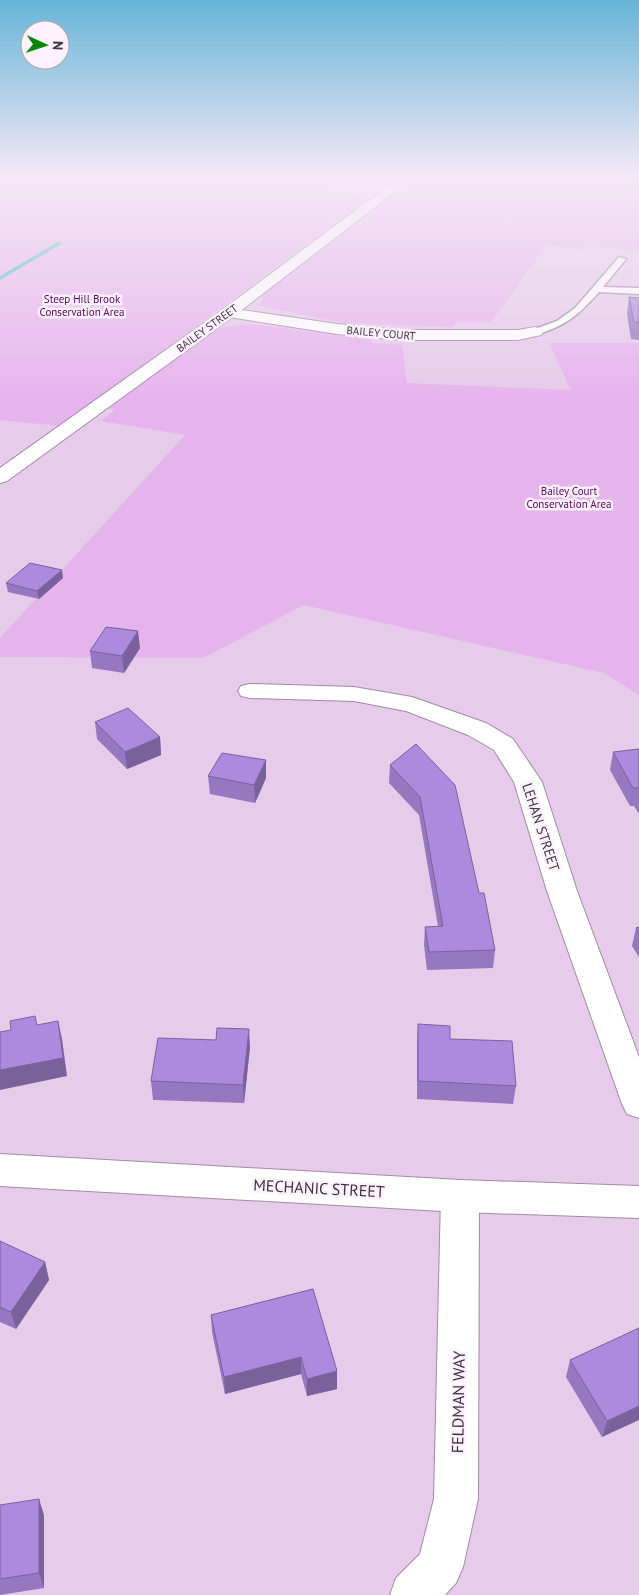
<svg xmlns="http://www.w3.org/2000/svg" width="639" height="1595" font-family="'PT Sans',sans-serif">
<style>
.green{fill:#e6b4ed}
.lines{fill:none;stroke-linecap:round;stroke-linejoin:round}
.stream{fill:#46b7c0;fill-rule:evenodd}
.service-casing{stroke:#a38aa6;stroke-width:3}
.minor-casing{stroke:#a38aa6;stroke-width:2}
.tertiary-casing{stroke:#a38aa6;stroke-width:2}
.service{fill:#fff;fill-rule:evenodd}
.minor{fill:#fff;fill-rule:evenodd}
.tertiary{fill:#fff;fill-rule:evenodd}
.wall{fill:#9677c0}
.shaded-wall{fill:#7a619c}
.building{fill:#ae8adf;stroke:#7a619c}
.labels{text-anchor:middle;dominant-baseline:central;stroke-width:5;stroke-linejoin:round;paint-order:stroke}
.far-park-label{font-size:11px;fill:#590264;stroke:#fef2ff}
.far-street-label{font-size:11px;fill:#3e3440;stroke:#fef2ff}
.street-label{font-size:14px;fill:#3e3440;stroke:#fef2ff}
.near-street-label{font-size:16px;fill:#3e3440;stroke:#fef2ff}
</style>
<rect width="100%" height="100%" fill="#e6cbea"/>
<!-- green -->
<path class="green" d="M 0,175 L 307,175 L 359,198 L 365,199 L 365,201 L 61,426 L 0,420 Z
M 422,175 L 639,175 L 639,251 L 588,246 L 584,250 L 547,245 L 491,322 L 457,322 L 452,327 L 342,323 L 258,305 L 262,302 L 262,297 L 265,292 Z
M 237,325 L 259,325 L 371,340 L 371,343 L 402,345 L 407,383 L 571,390 L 549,343 L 639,343 L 639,695 L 604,673 L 304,605 L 203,658 L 0,657 L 0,638 L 185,435 L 101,421 L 115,409 L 110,408 L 214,329 Z"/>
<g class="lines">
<!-- stream -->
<path class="stream" d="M 58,242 L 63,243 L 0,280 L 0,276 Z"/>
<!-- service casing -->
<g class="service-casing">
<path id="service" d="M 619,257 L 626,259 L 603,287 L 639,288 L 639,294 L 599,292 C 583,310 570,323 547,331 C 542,333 537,335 532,334 L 532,330 L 557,321 L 575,308 Z"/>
</g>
<!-- minor casing -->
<g class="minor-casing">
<path id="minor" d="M 228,308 L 337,324 L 399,330 L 518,330 L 535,327 L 541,329 L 543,332 L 541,335 L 518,340 L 399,340 L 337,334 L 222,316 L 220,313 L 222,310 Z
M 250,684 L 354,687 L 412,697 L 486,723 L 513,739 L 542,782 L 577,891 L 639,1057 L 639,1118 L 627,1114 L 622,1104 L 547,891 L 514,782 L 494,750 L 468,735 L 406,711 L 354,701 L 250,698 L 241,696 L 238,691 L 241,686 Z
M 460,1180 L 473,1185 L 479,1196 L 478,1499 L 463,1567 L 456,1583 L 445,1595 L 390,1595 L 396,1578 L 420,1554 L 434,1499 L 441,1196 L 447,1185 Z"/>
</g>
<!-- tertiary casing -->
<g class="tertiary-casing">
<path id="tertiary" d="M 403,175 L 417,175 L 234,316 L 7,481 L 0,483 L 0,468 L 222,310 Z
M 0,1154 L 460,1180 L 639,1186 L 639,1218 L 460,1212 L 0,1186 Z"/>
</g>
<!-- service -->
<use href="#service" class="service"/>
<!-- minor -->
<use href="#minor" class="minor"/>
<!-- tertiary -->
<use href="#tertiary" class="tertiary"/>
</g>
<!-- wall -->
<path class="wall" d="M 629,297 L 639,298 L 639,340 L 631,339 L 627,314 Z
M 63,578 L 39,599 L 8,592 L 6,583 Z
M 140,648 L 124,673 L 92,668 L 90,651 Z
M 95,722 L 160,737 L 161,755 L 127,769 L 97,739 Z
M 416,744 L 479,893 L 495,950 L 493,968 L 427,970 L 424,945 L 425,927 L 438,926 L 419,815 L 389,783 L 390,765 Z
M 639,749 L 639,814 L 634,806 L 630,806 L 610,770 L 613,752 Z
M 266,760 L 266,778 L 255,803 L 210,794 L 208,776 Z
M 639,927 L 639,957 L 632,946 L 636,928 Z
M 418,1024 L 450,1039 L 516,1086 L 513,1104 L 417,1099 L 417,1043 Z
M 216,1040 L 250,1047 L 244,1103 L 153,1100 L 151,1081 Z
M 0,1241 L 45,1262 L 49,1280 L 16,1329 L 0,1322 Z
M 313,1289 L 337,1389 L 307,1396 L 301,1374 L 225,1394 L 212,1332 L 211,1315 Z
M 639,1328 L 602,1437 L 566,1377 L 570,1360 Z
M 0,1505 L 44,1515 L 44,1588 L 0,1595 Z"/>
<!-- shaded-wall -->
<path class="shaded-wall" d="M 62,570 L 63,578 L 39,599 L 37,591 Z
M 138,631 L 140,648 L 124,673 L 122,656 Z
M 160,737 L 161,755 L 127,769 L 125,752 Z
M 266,760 L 266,778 L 255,803 L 254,785 Z
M 58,1021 L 62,1039 L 67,1076 L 0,1090 L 0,1070 Z
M 249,1029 L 250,1047 L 244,1103 L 243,1085 Z
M 45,1262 L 49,1280 L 16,1329 L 11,1312 Z
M 301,1357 L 301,1374 L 225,1394 L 224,1377 Z
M 337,1371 L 337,1389 L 307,1396 L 307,1379 Z
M 639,1406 L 639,1420 L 602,1437 L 607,1421 Z
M 39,1499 L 44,1515 L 44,1588 L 39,1573 Z"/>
<!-- building -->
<path class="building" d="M 629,297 L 639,298 L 639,322 L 634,322 Z
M 30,563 L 62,570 L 37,591 L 6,583 Z
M 106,627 L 138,631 L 122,656 L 90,651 Z
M 128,708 L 160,737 L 125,752 L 95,722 Z
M 416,744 L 455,785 L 479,893 L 484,893 L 495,950 L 429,952 L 425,927 L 443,926 L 420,797 L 390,765 Z
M 639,749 L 639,790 L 638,788 L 633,788 L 613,752 Z
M 222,753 L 266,760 L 254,785 L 208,776 Z
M 639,927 L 639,933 L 636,928 Z
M 35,1016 L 37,1025 L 58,1021 L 63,1058 L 0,1070 L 0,1032 L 11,1030 L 10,1021 Z
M 418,1024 L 450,1026 L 450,1039 L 512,1041 L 516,1086 L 418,1081 Z
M 217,1028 L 249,1029 L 243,1085 L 151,1081 L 158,1038 L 216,1040 Z
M 0,1241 L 45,1262 L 11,1312 L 0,1307 Z
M 313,1289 L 337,1371 L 307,1379 L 301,1357 L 224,1377 L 211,1315 Z
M 639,1328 L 639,1406 L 607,1421 L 570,1360 Z
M 39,1499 L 39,1573 L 0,1579 L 0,1505 Z"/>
<!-- sky -->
<linearGradient id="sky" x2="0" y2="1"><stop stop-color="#67b5d8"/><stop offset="0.44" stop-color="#f4e8f6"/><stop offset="1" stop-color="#f4e8f6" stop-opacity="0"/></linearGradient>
<rect width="639" height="399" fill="url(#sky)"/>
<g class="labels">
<!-- far-park labels -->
<g class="far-park-label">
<text x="82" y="299">Steep Hill Brook<tspan x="82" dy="13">Conservation Area</tspan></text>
<text x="569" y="491">Bailey Court<tspan x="569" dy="13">Conservation Area</tspan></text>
</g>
<!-- far-street labels -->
<g class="far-street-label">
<text transform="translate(207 328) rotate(-36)">BAILEY STREET</text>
<text transform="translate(381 333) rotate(5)">BAILEY COURT</text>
</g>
<!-- street labels -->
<g class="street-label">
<text transform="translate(541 827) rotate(72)">LEHAN STREET</text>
</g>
<!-- near-street labels -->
<g class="near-street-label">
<text transform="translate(319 1188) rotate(3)">MECHANIC STREET</text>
<text transform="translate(458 1402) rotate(-89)">FELDMAN WAY</text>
</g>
</g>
<!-- north arrow -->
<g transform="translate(45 45) rotate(93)"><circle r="24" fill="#fef2ff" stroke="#b1a6b3"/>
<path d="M0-4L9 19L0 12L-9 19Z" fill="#08870a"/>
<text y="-8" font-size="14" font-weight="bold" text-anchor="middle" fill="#3e3440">N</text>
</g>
</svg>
